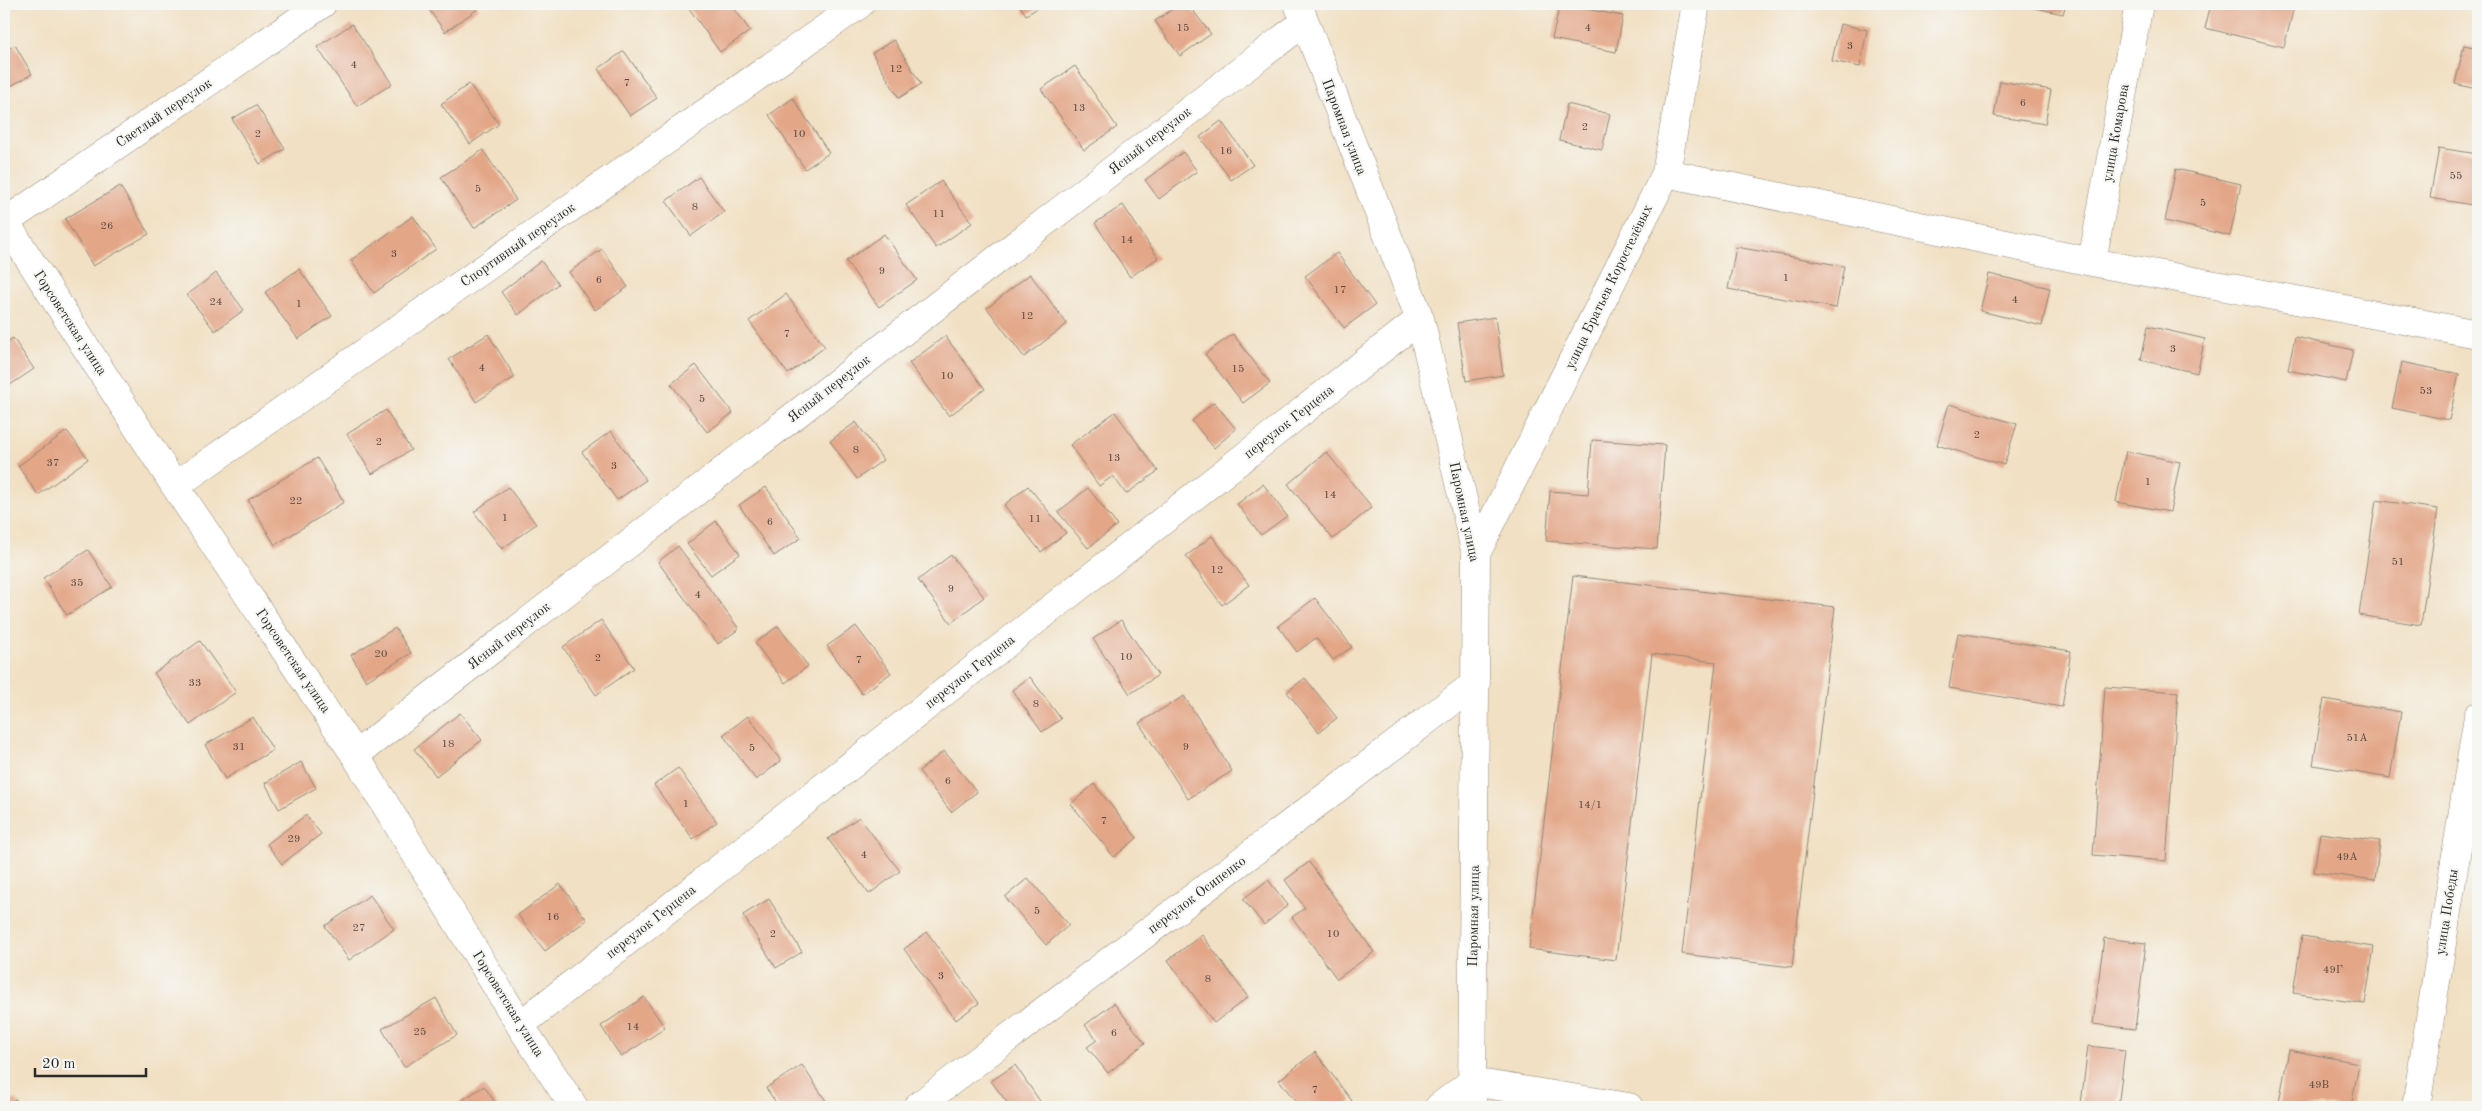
<svg xmlns="http://www.w3.org/2000/svg" width="2482" height="1111" font-family="'Old Standard TT',serif">
<style>
.building{fill:#e3a687}
.lines{fill:none;stroke-linecap:round;stroke-linejoin:round}
.minor-casing{stroke:#8e8677;stroke-width:29}
.minor{stroke:#fff;stroke-width:28}
.labels{text-anchor:middle;dominant-baseline:central;stroke-width:4;stroke-linejoin:round;paint-order:stroke}
.number-label{font-size:11px;fill:#594a42}
.street-label{font-size:14px;fill:#2b2b2b;stroke:#f6f6f2}
</style>
<rect width="100%" height="100%" fill="#f6f6f2"/>
<filter id="ink" filterUnits="userSpaceOnUse"><feTurbulence type="fractalNoise" baseFrequency=".02" numOctaves="2"/><feDisplacementMap in="SourceGraphic" scale="10" xChannelSelector="R" yChannelSelector="G"/><feConvolveMatrix kernelMatrix="1 2 1 2 8 2 1 2 1" color-interpolation-filters="sRGB"/></filter>
<filter id="wash" filterUnits="userSpaceOnUse"><feTurbulence type="fractalNoise" baseFrequency=".0096" numOctaves="4" result="noise"/><feDisplacementMap in="SourceGraphic" scale="20" xChannelSelector="R" yChannelSelector="G"/><feGaussianBlur stdDeviation="1.12" result="paint"/><feColorMatrix in="noise" values="0 0 0 0 0 0 0 0 0 0 0 0 0 0 0 0 0 1.4 0 .05"/><feComposite in="paint" operator="in"/></filter>
<g filter="url(#wash)">
<rect width="100%" height="100%" fill="#f1e0c3"/>
<g id="blocks">
<!-- building -->
<path class="building" d="M 425,4 L 476,4 L 479,8 L 445,32 Z
M 686,4 L 731,4 L 750,31 L 720,52 Z
M 1019,4 L 1045,4 L 1026,15 Z
M 1180,4 L 1188,4 L 1211,34 L 1180,56 L 1155,21 Z
M 1560,4 L 1623,16 L 1616,52 L 1552,39 Z
M 2017,4 L 2066,4 L 2063,14 Z
M 2211,4 L 2280,4 L 2294,7 L 2284,47 L 2205,28 Z
M 352,24 L 392,84 L 357,106 L 317,47 Z
M 1840,24 L 1867,30 L 1860,67 L 1832,61 Z
M 894,40 L 921,84 L 899,98 L 872,53 Z
M 15,45 L 32,74 L 4,90 L 4,51 Z
M 2464,45 L 2478,48 L 2478,89 L 2455,84 Z
M 624,51 L 657,98 L 630,116 L 598,69 Z
M 1075,66 L 1117,127 L 1084,150 L 1041,89 Z
M 2000,81 L 2051,90 L 2045,124 L 1994,116 Z
M 469,84 L 499,124 L 470,144 L 441,104 Z
M 793,98 L 829,153 L 805,169 L 769,115 Z
M 1567,104 L 1610,114 L 1602,150 L 1559,140 Z
M 256,105 L 285,149 L 260,164 L 232,119 Z
M 1221,121 L 1253,165 L 1231,180 L 1200,137 Z
M 2439,148 L 2478,154 L 2478,206 L 2430,198 Z
M 483,150 L 516,200 L 474,228 L 441,177 Z
M 1183,152 L 1197,171 L 1159,199 L 1145,180 Z
M 2176,169 L 2241,184 L 2230,236 L 2165,221 Z
M 699,177 L 724,212 L 691,236 L 666,201 Z
M 941,181 L 972,223 L 936,248 L 906,205 Z
M 120,186 L 149,234 L 93,266 L 65,219 Z
M 1123,205 L 1158,258 L 1130,277 L 1095,223 Z
M 413,216 L 436,249 L 374,293 L 351,260 Z
M 884,234 L 917,280 L 879,307 L 846,261 Z
M 1736,247 L 1844,266 L 1836,308 L 1728,289 Z
M 602,249 L 628,287 L 595,310 L 569,272 Z
M 1337,253 L 1375,305 L 1344,328 L 1305,276 Z
M 541,261 L 558,284 L 518,315 L 501,292 Z
M 299,269 L 332,316 L 298,339 L 265,292 Z
M 216,273 L 244,310 L 215,331 L 187,295 Z
M 1030,274 L 1067,324 L 1024,357 L 987,308 Z
M 1989,274 L 2050,288 L 2042,326 L 1980,311 Z
M 786,294 L 825,347 L 788,374 L 749,321 Z
M 1495,317 L 1503,375 L 1466,381 L 1457,323 Z
M 2148,326 L 2205,339 L 2197,373 L 2141,360 Z
M 488,334 L 515,377 L 476,402 L 449,359 Z
M 1233,334 L 1270,383 L 1243,403 L 1205,354 Z
M 945,336 L 985,389 L 949,416 L 909,363 Z
M 2295,337 L 2353,350 L 2346,382 L 2288,370 Z
M 13,338 L 34,369 L 4,389 L 4,344 Z
M 2402,362 L 2459,374 L 2449,420 L 2392,408 Z
M 696,365 L 733,413 L 707,432 L 671,384 Z
M 1214,402 L 1236,429 L 1214,448 L 1192,421 Z
M 1949,404 L 2017,424 L 2004,465 L 1937,445 Z
M 386,410 L 411,450 L 372,474 L 347,434 Z
M 1115,412 L 1158,471 L 1126,494 L 1113,476 L 1099,486 L 1070,445 Z
M 856,422 L 883,460 L 857,479 L 830,441 Z
M 67,431 L 88,459 L 38,495 L 18,466 Z
M 611,431 L 646,480 L 617,500 L 582,452 Z
M 1592,440 L 1665,445 L 1657,549 L 1546,541 L 1550,491 L 1588,494 Z
M 2126,451 L 2180,462 L 2170,512 L 2116,502 Z
M 1326,452 L 1372,507 L 1333,539 L 1288,484 Z
M 317,458 L 344,502 L 275,545 L 248,500 Z
M 1263,484 L 1287,516 L 1261,535 L 1237,504 Z
M 1028,486 L 1066,533 L 1041,552 L 1004,505 Z
M 508,487 L 536,524 L 502,549 L 474,512 Z
M 766,487 L 801,538 L 774,556 L 739,505 Z
M 1088,488 L 1117,525 L 1088,548 L 1058,512 Z
M 2376,500 L 2438,509 L 2421,625 L 2359,615 Z
M 716,521 L 740,554 L 711,575 L 687,544 Z
M 1212,536 L 1249,585 L 1222,605 L 1186,556 Z
M 678,546 L 739,629 L 718,644 L 658,562 Z
M 88,550 L 112,587 L 67,615 L 43,578 Z
M 951,555 L 984,597 L 951,623 L 918,580 Z
M 1573,576 L 1835,607 L 1792,967 L 1682,954 L 1716,662 L 1652,654 L 1616,960 L 1529,949 Z
M 1315,598 L 1352,647 L 1333,660 L 1316,638 L 1297,652 L 1278,626 Z
M 601,620 L 634,668 L 596,695 L 563,647 Z
M 1121,620 L 1158,675 L 1130,694 L 1093,639 Z
M 778,626 L 808,666 L 785,683 L 755,643 Z
M 856,626 L 891,673 L 862,694 L 827,646 Z
M 395,628 L 411,653 L 366,681 L 351,655 Z
M 1958,633 L 2071,651 L 2062,707 L 1949,688 Z
M 200,641 L 236,692 L 190,725 L 154,673 Z
M 1030,677 L 1061,719 L 1042,732 L 1012,690 Z
M 1305,678 L 1337,718 L 1319,732 L 1287,692 Z
M 2105,687 L 2178,692 L 2166,861 L 2093,855 Z
M 1184,696 L 1232,771 L 1188,799 L 1139,723 Z
M 2324,699 L 2401,712 L 2390,778 L 2313,765 Z
M 460,713 L 482,740 L 436,776 L 414,749 Z
M 748,716 L 781,761 L 756,780 L 723,735 Z
M 253,717 L 273,750 L 225,779 L 205,745 Z
M 944,751 L 977,792 L 951,812 L 919,771 Z
M 301,762 L 316,788 L 279,809 L 265,783 Z
M 678,768 L 717,822 L 693,839 L 654,785 Z
M 1094,784 L 1137,838 L 1114,857 L 1071,804 Z
M 306,815 L 321,834 L 282,864 L 267,844 Z
M 859,817 L 900,871 L 869,894 L 828,839 Z
M 2320,833 L 2380,841 L 2375,880 L 2314,872 Z
M 1309,862 L 1374,952 L 1337,979 L 1292,917 L 1305,908 L 1285,880 Z
M 1028,878 L 1069,925 L 1046,945 L 1005,897 Z
M 1268,880 L 1288,905 L 1264,925 L 1243,899 Z
M 560,884 L 587,920 L 545,951 L 518,915 Z
M 370,895 L 394,929 L 349,960 L 325,926 Z
M 769,899 L 802,952 L 776,968 L 743,915 Z
M 927,932 L 979,1003 L 956,1020 L 904,949 Z
M 1202,935 L 1248,997 L 1214,1023 L 1168,960 Z
M 2302,936 L 2374,947 L 2365,1004 L 2293,993 Z
M 2104,938 L 2146,943 L 2135,1029 L 2093,1024 Z
M 644,997 L 665,1028 L 621,1057 L 601,1026 Z
M 436,998 L 457,1035 L 404,1067 L 382,1029 Z
M 1114,1003 L 1145,1043 L 1108,1073 L 1087,1047 L 1097,1040 L 1085,1025 Z
M 2088,1046 L 2125,1050 L 2118,1107 L 2081,1104 Z
M 2289,1050 L 2359,1063 L 2351,1107 L 2278,1107 Z
M 1315,1052 L 1352,1101 L 1344,1107 L 1300,1107 L 1279,1080 Z
M 802,1065 L 830,1107 L 779,1107 L 766,1088 Z
M 1015,1065 L 1044,1107 L 1006,1107 L 1009,1105 L 991,1081 Z
M 484,1086 L 498,1107 L 452,1107 Z
M 16,1099 L 20,1107 L 4,1107 L 4,1106 Z"/>
</g>
</g>
<g filter="url(#ink)">
<use href="#blocks" fill-opacity="0" stroke="#8e8677" stroke-width="1"/>
<g class="lines">
<!-- minor casing -->
<g class="minor-casing">
<path id="minor" d="M 1298,4 L 1420,319 L 1476,554 L 1472,1107
M 1666,173 L 2092,262 L 2478,334
M 4,220 L 175,486 L 355,755 L 520,1025 L 574,1107
M 5,222 L 322,4
M 2092,262 L 2139,4
M 175,486 L 860,4
M 1476,554 L 1666,173 L 1696,4
M 355,755 L 1303,23
M 520,1025 L 1420,319
M 917,1107 L 1476,683
M 1439,1107 L 1472,1082 L 1629,1107
M 2416,1107 L 2478,716"/>
</g>
<!-- minor -->
<use href="#minor" class="minor"/>
</g>
</g>
<g class="labels">
<!-- number labels -->
<g class="number-label">
<text x="1183" y="28">15</text>
<text x="1588" y="28">4</text>
<text x="1850" y="46">3</text>
<text x="354" y="65">4</text>
<text x="896" y="69">12</text>
<text x="627" y="83">7</text>
<text x="2023" y="103">6</text>
<text x="1079" y="108">13</text>
<text x="1585" y="127">2</text>
<text x="258" y="134">2</text>
<text x="799" y="134">10</text>
<text x="1226" y="151">16</text>
<text x="2456" y="176">55</text>
<text x="478" y="189">5</text>
<text x="2203" y="203">5</text>
<text x="695" y="207">8</text>
<text x="939" y="214">11</text>
<text x="107" y="226">26</text>
<text x="1127" y="240">14</text>
<text x="394" y="254">3</text>
<text x="882" y="271">9</text>
<text x="1786" y="278">1</text>
<text x="599" y="280">6</text>
<text x="1340" y="290">17</text>
<text x="2015" y="300">4</text>
<text x="216" y="302">24</text>
<text x="299" y="304">1</text>
<text x="1027" y="316">12</text>
<text x="787" y="334">7</text>
<text x="2173" y="349">3</text>
<text x="482" y="368">4</text>
<text x="1238" y="369">15</text>
<text x="947" y="376">10</text>
<text x="2426" y="391">53</text>
<text x="702" y="399">5</text>
<text x="1977" y="435">2</text>
<text x="379" y="442">2</text>
<text x="856" y="450">8</text>
<text x="1114" y="458">13</text>
<text x="53" y="463">37</text>
<text x="614" y="466">3</text>
<text x="2148" y="482">1</text>
<text x="1330" y="495">14</text>
<text x="296" y="501">22</text>
<text x="505" y="518">1</text>
<text x="1035" y="519">11</text>
<text x="770" y="522">6</text>
<text x="2398" y="562">51</text>
<text x="1217" y="570">12</text>
<text x="77" y="583">35</text>
<text x="951" y="589">9</text>
<text x="698" y="595">4</text>
<text x="381" y="654">20</text>
<text x="1126" y="657">10</text>
<text x="598" y="658">2</text>
<text x="859" y="660">7</text>
<text x="195" y="683">33</text>
<text x="1036" y="704">8</text>
<text x="2357" y="738">51А</text>
<text x="448" y="744">18</text>
<text x="239" y="747">31</text>
<text x="1186" y="747">9</text>
<text x="752" y="748">5</text>
<text x="948" y="781">6</text>
<text x="686" y="804">1</text>
<text x="1590" y="805">14/1</text>
<text x="1104" y="821">7</text>
<text x="294" y="839">29</text>
<text x="864" y="855">4</text>
<text x="2347" y="857">49А</text>
<text x="1037" y="911">5</text>
<text x="553" y="917">16</text>
<text x="359" y="928">27</text>
<text x="773" y="934">2</text>
<text x="1333" y="934">10</text>
<text x="2333" y="970">49Г</text>
<text x="941" y="976">3</text>
<text x="1208" y="979">8</text>
<text x="633" y="1027">14</text>
<text x="420" y="1032">25</text>
<text x="1114" y="1033">6</text>
<text x="2319" y="1085">49В</text>
<text x="1315" y="1090">7</text>
</g>
<!-- street labels -->
<g class="street-label">
<text transform="translate(164 113) rotate(-34)">Светлый переулок</text>
<text transform="translate(1344 127) rotate(69)">Паромная улица</text>
<text transform="translate(2116 133) rotate(-80)">улица Комарова</text>
<text transform="translate(1150 141) rotate(-38)">Ясный переулок</text>
<text transform="translate(518 245) rotate(-35)">Спортивный переулок</text>
<text transform="translate(1609 287) rotate(-64)">улица Братьев Коростелёвых</text>
<text transform="translate(70 323) rotate(57)">Горсоветская улица</text>
<text transform="translate(829 389) rotate(-38)">Ясный переулок</text>
<text transform="translate(1289 422) rotate(-38)">переулок Герцена</text>
<text transform="translate(1464 512) rotate(78)">Паромная улица</text>
<text transform="translate(509 636) rotate(-38)">Ясный переулок</text>
<text transform="translate(293 661) rotate(56)">Горсоветская улица</text>
<text transform="translate(970 672) rotate(-38)">переулок Герцена</text>
<text transform="translate(1197 895) rotate(-37)">переулок Осипенко</text>
<text transform="translate(2447 912) rotate(-81)">улица Победы</text>
<text transform="translate(1474 916) rotate(-89)">Паромная улица</text>
<text transform="translate(651 922) rotate(-38)">переулок Герцена</text>
<text transform="translate(508 1004) rotate(58)">Горсоветская улица</text>
</g>
</g>
<!-- margin -->
<rect width="2482" height="1111" fill="none" stroke="#f6f6f2" stroke-width="20"/>
<!-- scale -->
<path d="M35 1068v8h111v-8" fill="none" stroke="#2b2b2b" stroke-width="2.5"/>
<text x="42" y="1068" font-size="15" fill="#2b2b2b" stroke="#f6f6f2" stroke-width="4" paint-order="stroke">20 m</text>
</svg>
